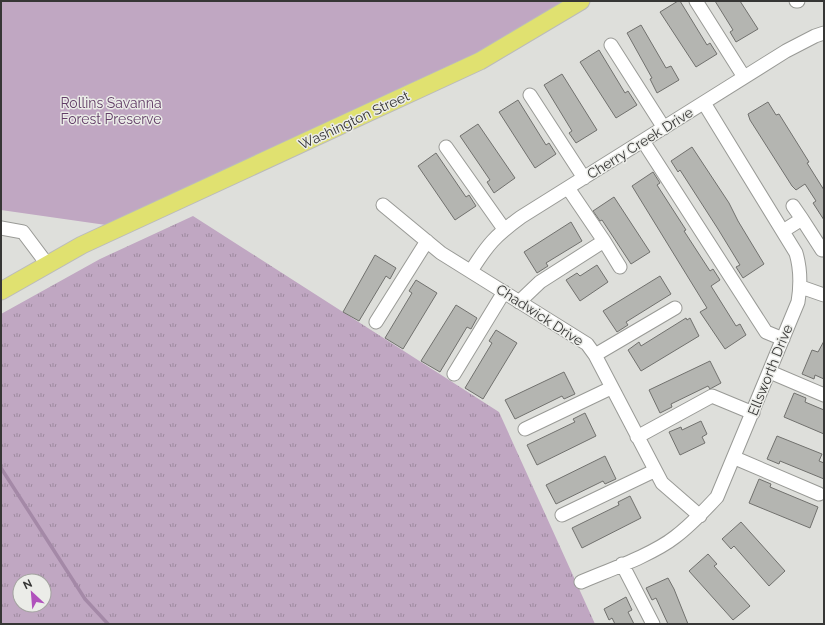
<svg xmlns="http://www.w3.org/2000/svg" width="825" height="625" font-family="Raleway,sans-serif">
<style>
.grass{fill:url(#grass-tufts);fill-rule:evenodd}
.green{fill:#c0a7c2}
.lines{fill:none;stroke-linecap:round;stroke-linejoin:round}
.stream{stroke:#a489a7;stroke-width:3.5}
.building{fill:#b4b5b1;stroke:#71716e}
.minor-casing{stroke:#999a96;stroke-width:15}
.major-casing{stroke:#bbbbba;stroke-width:19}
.minor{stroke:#fff;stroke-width:13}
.major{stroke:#e0e170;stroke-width:17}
.labels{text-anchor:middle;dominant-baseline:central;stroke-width:3;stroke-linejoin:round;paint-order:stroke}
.park-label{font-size:14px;fill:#623d67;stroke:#ebece8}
.street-label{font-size:14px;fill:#363635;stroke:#ebece8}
</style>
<defs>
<pattern id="grass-tufts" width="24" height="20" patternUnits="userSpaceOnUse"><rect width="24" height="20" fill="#c0a7c2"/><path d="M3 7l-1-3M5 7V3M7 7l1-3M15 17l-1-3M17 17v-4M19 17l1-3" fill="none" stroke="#9d899e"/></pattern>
</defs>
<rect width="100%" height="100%" fill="#dedfdb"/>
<!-- grass -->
<path class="grass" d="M 193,216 L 499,412 L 595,624 L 1,624 L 1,314 L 100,259 ZM 20,581 L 44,581 L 44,605 L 20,605 Z"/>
<!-- green -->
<path class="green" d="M 1,1 L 581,1 L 568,10 L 120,227 L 1,210 Z"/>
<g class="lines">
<!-- stream -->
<path class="stream" d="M 1,468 L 85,599 L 108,624"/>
</g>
<!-- building -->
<path class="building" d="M 678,1 L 680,1 L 707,45 L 710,43 L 717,54 L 696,67 L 660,12 Z
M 715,1 L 740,1 L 758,29 L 736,42 L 730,32 L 733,30 Z
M 641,25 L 666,68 L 671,66 L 679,80 L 657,93 L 650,79 L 652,78 L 627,33 Z
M 599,50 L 625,93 L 628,91 L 637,105 L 616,118 L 580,62 Z
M 562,74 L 597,130 L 576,143 L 569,133 L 572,131 L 544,85 Z
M 518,100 L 546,145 L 549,143 L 556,154 L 535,168 L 499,112 Z
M 768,102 L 776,115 L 779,114 L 809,162 L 807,163 L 824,190 L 824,220 L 813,203 L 816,201 L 805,184 L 796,190 L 792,186 L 750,120 L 748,114 Z
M 478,124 L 515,178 L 494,193 L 487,182 L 490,180 L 460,136 Z
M 692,147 L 729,203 L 738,221 L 764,264 L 743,278 L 736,267 L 740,265 L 718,229 L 680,170 L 678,172 L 671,161 Z
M 436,153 L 466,197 L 469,195 L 476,206 L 455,220 L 418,166 Z
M 653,172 L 660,183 L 657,185 L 686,230 L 684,231 L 710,271 L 713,269 L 720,280 L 711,286 L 736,326 L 740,324 L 746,335 L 725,349 L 700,312 L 707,308 L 632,186 Z
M 614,197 L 650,252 L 631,264 L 602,220 L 600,221 L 593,211 Z
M 571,222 L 582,241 L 546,263 L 548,266 L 537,273 L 524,252 Z
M 375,255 L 396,268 L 390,279 L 386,276 L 359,321 L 343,312 Z
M 597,265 L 608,282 L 580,301 L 566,280 L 577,273 L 580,276 Z
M 660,276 L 671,294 L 626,322 L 628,325 L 617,332 L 603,311 Z
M 416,280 L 437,293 L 403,349 L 385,338 L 412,293 L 409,291 Z
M 456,305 L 477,318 L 471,329 L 467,327 L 440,372 L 421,361 Z
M 686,318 L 687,320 L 690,318 L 699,336 L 641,371 L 628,350 L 639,342 L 641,346 Z
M 496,330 L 517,343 L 483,399 L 465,388 L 492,343 L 489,341 Z
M 824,341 L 824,379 L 815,375 L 814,379 L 802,374 L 812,350 L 818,352 Z
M 710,361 L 721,383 L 710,389 L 708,386 L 671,404 L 672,407 L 660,413 L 649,390 Z
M 564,372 L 575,394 L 564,399 L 562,396 L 515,419 L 505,400 Z
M 794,393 L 806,398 L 805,402 L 824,410 L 824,434 L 784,417 Z
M 585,413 L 596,436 L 537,465 L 527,445 L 575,422 L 573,419 Z
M 701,421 L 707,434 L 702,437 L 705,443 L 680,455 L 669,432 L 681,427 L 682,430 Z
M 777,436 L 822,454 L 819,461 L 824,463 L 824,479 L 780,461 L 779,464 L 767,459 Z
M 605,456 L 616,479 L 605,484 L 603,481 L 556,504 L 546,485 Z
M 759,479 L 771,484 L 770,487 L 818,507 L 810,528 L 749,503 Z
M 630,496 L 641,518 L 582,548 L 572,528 L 619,505 L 618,502 Z
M 741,522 L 785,571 L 769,586 L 734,546 L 731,549 L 722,539 Z
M 708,554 L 717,564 L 714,566 L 750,606 L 733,620 L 689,571 Z
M 668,578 L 674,589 L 688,624 L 668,624 L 656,598 L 652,600 L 646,588 Z
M 626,597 L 632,610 L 628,612 L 634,624 L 615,624 L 612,618 L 609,620 L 604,609 Z"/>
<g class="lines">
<!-- minor casing -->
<g class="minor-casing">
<path id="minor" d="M 696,1 L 744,77
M 796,1 L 798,1
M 611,45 L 664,128
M 530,95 L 584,178
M 643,141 L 766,332 L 783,339
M 446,147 L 504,229
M 383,205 L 441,253 L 587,344 L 595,355 L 662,483 L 700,516
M 793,206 L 802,219
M 1,228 L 23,232 L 47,264
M 783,231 L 802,219 L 822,250
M 604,241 L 620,267
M 471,271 C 488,244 495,236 521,217 L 786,51 L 815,36 L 824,33
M 801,287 L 824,295
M 519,302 L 540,282 L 604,241 L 568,188
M 376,322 L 427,241
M 595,355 L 675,308
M 770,372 L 824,395
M 454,374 L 504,292
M 525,429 L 611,388
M 637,437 L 712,396 L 753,413
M 735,458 L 819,494
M 562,515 L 654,471
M 622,564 L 653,624
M 581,582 C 609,570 652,555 675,537 C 691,525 704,511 717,497 L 798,302 C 801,284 801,270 796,253 L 704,103"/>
</g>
<!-- major casing -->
<g class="major-casing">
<path id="major" d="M 1,291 L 82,245 L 480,61 L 581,1"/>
</g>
<!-- minor -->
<use href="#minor" class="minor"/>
<!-- major -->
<use href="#major" class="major"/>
</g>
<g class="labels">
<!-- park labels -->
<g class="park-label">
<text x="111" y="103">Rollins Savanna<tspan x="111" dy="16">Forest Preserve</tspan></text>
</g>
<!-- street labels -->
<g class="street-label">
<text transform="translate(354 120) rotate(-25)">Washington Street</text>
<text transform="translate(640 143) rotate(-32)">Cherry Creek Drive</text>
<text transform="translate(540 315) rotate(33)">Chadwick Drive</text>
<text transform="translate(770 370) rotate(-68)">Ellsworth Drive</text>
</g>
</g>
<!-- border -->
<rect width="825" height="625" fill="none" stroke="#363635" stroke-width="4"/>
<!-- north arrow -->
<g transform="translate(32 593) rotate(334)"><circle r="19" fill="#ebece8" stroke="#a3a3a0"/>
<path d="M0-3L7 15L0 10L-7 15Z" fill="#b052bc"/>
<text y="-6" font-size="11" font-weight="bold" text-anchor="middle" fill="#363635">N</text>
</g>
</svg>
